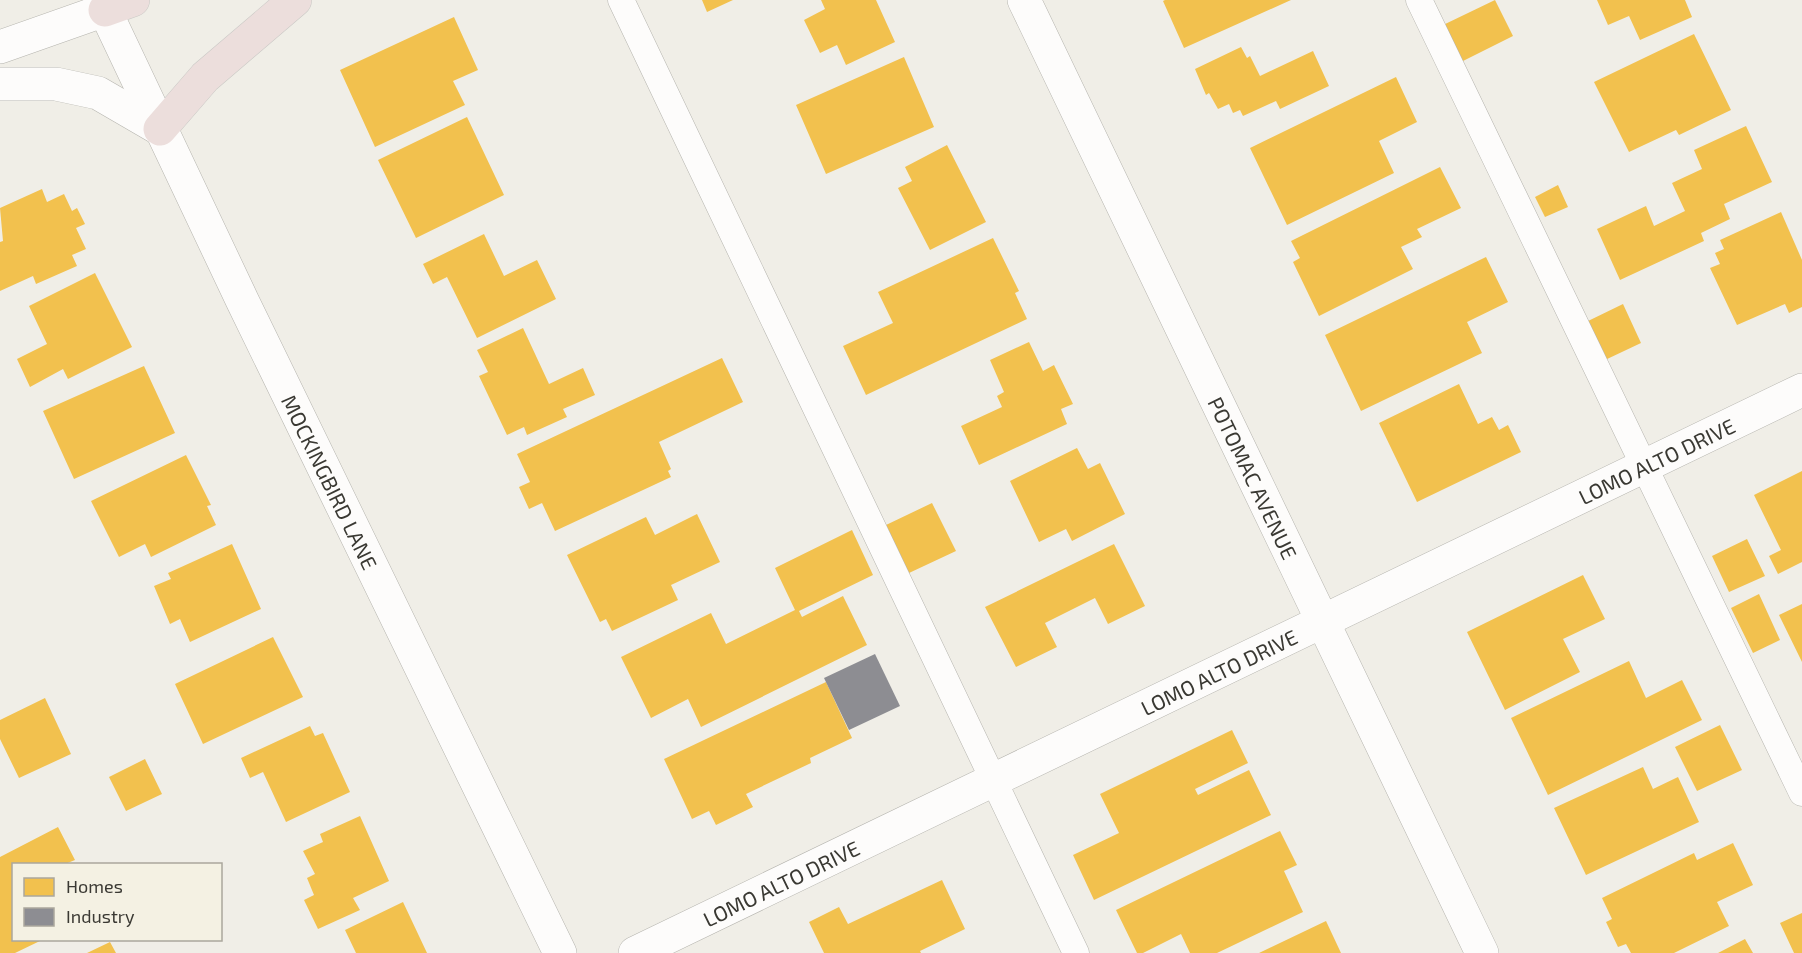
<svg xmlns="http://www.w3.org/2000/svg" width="1802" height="953" font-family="'Exo 2',sans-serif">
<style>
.homes{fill:#f2c14e}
.industry{fill:#8d8d92}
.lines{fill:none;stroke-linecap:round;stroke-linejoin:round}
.service-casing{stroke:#b5b4ae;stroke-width:27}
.minor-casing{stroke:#b5b4ae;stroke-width:34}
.secondary-casing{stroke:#b5b4ae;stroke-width:34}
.motorway-casing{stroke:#cac9c6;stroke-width:34}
.service{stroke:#fdfcfb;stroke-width:26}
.minor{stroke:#fdfcfb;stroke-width:33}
.secondary{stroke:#fdfcfb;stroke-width:33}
.motorway{stroke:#ecdedc;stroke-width:33}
.labels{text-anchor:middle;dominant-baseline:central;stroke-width:6;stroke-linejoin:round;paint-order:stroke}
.street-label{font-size:21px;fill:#3a3933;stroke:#f4f1e3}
</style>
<rect width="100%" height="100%" fill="#f0eee7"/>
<!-- homes -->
<path class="homes" d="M 702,0 L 733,0 L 707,12 Z
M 821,0 L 876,0 L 895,42 L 846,65 L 837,45 L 820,53 L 804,20 L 825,9 Z
M 1291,0 L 1184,48 L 1163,1 L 1165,0 Z
M 1495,0 L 1513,36 L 1459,63 L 1441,26 Z
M 1597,0 L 1685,0 L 1692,17 L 1640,40 L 1629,16 L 1608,25 Z
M 454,17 L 478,70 L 453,81 L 465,105 L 375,147 L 340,70 Z
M 1694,34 L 1731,110 L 1679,135 L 1676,130 L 1629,152 L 1594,82 Z
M 1241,47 L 1247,58 L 1250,56 L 1260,76 L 1313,51 L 1329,86 L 1280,109 L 1276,101 L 1243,116 L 1240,110 L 1233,113 L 1229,104 L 1218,109 L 1209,93 L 1206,95 L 1195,69 Z
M 904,57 L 934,127 L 826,174 L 796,105 Z
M 1396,77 L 1417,122 L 1379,141 L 1394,173 L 1287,225 L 1250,148 Z
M 467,117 L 504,195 L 416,238 L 378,160 Z
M 1746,126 L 1772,182 L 1724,204 L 1730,219 L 1701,233 L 1704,241 L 1620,280 L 1597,229 L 1646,206 L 1654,226 L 1685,211 L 1672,183 L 1702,169 L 1694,150 Z
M 947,145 L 986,222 L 930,250 L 898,188 L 912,181 L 905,167 Z
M 1440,167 L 1461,208 L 1417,229 L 1422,237 L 1401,247 L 1413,269 L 1319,316 L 1293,262 L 1300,258 L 1291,241 Z
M 1558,185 L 1568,207 L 1545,217 L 1535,197 Z
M 42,189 L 47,202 L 64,194 L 72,211 L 77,208 L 85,224 L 76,228 L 86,249 L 72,255 L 77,266 L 36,284 L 33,276 L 0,291 L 0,242 L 3,241 L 0,208 Z
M 1781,212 L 1802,260 L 1802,307 L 1789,313 L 1785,304 L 1737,325 L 1710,268 L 1720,264 L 1715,253 L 1724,249 L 1720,240 Z
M 484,234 L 504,276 L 537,260 L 556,299 L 477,338 L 447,277 L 433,284 L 423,264 Z
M 993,238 L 1019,291 L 1015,293 L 1027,319 L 866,395 L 843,346 L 893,323 L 878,292 Z
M 1486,257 L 1508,302 L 1467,322 L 1482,353 L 1361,411 L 1325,335 Z
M 95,273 L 132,347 L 68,379 L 63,369 L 30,387 L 17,359 L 47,344 L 29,306 Z
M 1623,304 L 1641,343 L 1605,360 L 1586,322 Z
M 523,328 L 549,384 L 583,368 L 595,395 L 563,409 L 567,417 L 527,435 L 524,427 L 507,435 L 479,376 L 488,372 L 477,350 Z
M 1029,342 L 1043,371 L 1054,365 L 1073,404 L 1061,409 L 1067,424 L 979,465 L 961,426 L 1002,407 L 997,396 L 1004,392 L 990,360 Z
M 722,358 L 743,402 L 659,442 L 671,469 L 668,471 L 671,477 L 555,531 L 542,503 L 529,509 L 519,487 L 530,482 L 517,454 Z
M 144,366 L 175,433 L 74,479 L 43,411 Z
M 1459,384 L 1478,424 L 1492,417 L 1499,430 L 1508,425 L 1521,452 L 1417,502 L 1379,423 Z
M 1077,448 L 1088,469 L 1100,463 L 1125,514 L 1072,541 L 1066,529 L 1039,542 L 1010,481 Z
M 186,455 L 211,505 L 207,506 L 216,525 L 151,557 L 145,544 L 119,557 L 91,501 Z
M 1802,471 L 1802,562 L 1778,574 L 1769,556 L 1781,550 L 1754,495 Z
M 932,503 L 956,551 L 909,573 L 886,525 Z
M 697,514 L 720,562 L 671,585 L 678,600 L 612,631 L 606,619 L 600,622 L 567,555 L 646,517 L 655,535 Z
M 852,530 L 873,575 L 799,611 L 802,617 L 843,596 L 867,645 L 701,727 L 688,699 L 651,718 L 621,657 L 711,613 L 726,644 L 795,610 L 775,568 Z
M 1747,539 L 1765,576 L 1729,592 L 1712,556 Z
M 232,544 L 261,609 L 190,642 L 180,619 L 170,624 L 154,586 L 171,579 L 168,573 Z
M 1114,544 L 1145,606 L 1108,624 L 1095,598 L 1045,623 L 1057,647 L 1016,667 L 985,607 Z
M 1583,575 L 1605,619 L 1563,639 L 1580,672 L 1505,710 L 1467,632 Z
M 1759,594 L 1780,640 L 1753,653 L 1731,608 Z
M 1802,604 L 1802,662 L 1779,615 Z
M 273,637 L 303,697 L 203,744 L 175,684 Z
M 1629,661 L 1646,698 L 1682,680 L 1702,720 L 1548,795 L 1511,718 Z
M 826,682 L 852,738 L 810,758 L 811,763 L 746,794 L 753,807 L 716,825 L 709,811 L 692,819 L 664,759 Z
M 45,698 L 71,754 L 19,778 L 0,739 L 0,720 Z
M 1720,725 L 1742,770 L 1697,791 L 1675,747 Z
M 310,726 L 315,736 L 323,733 L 350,792 L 286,822 L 263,772 L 250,778 L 241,758 Z
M 1232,730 L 1248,763 L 1195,789 L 1198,795 L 1249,770 L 1271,815 L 1094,900 L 1073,855 L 1119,833 L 1100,794 Z
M 145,759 L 162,794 L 126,811 L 109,777 Z
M 1643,767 L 1653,789 L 1678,777 L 1699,822 L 1586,875 L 1554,808 Z
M 360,816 L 389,881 L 353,898 L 360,910 L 318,929 L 304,900 L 314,895 L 307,878 L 315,874 L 303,851 L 323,842 L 320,834 Z
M 58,827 L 75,860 L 65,864 L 14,864 L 14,940 L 42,940 L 15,953 L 0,953 L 0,857 Z
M 1280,831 L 1297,865 L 1284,871 L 1303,912 L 1217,953 L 1190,953 L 1181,934 L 1143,953 L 1137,953 L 1116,910 Z
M 1733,843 L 1753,885 L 1717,902 L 1729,926 L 1674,953 L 1631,953 L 1626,944 L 1618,947 L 1606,922 L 1612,919 L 1602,898 L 1694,853 L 1697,860 Z
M 942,880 L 965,929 L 920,951 L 921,953 L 824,953 L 809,922 L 839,907 L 848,924 Z
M 403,902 L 427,953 L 356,953 L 345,930 Z
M 1802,913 L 1802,953 L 1794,953 L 1780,923 Z
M 1326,921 L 1341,953 L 1259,953 Z
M 1745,939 L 1753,953 L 1718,953 Z
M 110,942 L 116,953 L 87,953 Z"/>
<!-- industry -->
<path class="industry" d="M 875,654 L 900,706 L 849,730 L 824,678 Z"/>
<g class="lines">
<!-- service casing -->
<g class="service-casing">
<path id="service" d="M 621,0 L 1076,953
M 1419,0 L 1802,793"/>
</g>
<!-- minor casing -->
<g class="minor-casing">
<g id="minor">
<path id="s1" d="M 1024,0 L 1482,953"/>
<path id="s2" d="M 635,953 L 1802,390"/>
</g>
</g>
<!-- secondary casing -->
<g class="secondary-casing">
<g id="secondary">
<path id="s3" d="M 100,0 L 242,300 L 560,953"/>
<path d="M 0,47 L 105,10"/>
<path d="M 0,84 L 56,84 L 98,93 L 160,129"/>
</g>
</g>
<!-- motorway casing -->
<g class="motorway-casing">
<path id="motorway" d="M 105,10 L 133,0
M 160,129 L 205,77 L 295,0"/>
</g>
<!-- service -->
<use href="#service" class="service"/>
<!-- minor -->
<use href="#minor" class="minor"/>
<!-- secondary -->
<use href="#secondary" class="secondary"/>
<!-- motorway -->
<use href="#motorway" class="motorway"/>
</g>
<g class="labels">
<!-- street labels -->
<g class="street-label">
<text stroke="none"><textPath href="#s2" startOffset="1134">LOMO ALTO DRIVE</textPath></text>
<text stroke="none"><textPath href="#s1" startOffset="530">POTOMAC AVENUE</textPath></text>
<text stroke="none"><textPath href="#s3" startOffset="534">MOCKINGBIRD LANE</textPath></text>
<text stroke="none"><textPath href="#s2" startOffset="648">LOMO ALTO DRIVE</textPath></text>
<text stroke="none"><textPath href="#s2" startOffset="162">LOMO ALTO DRIVE</textPath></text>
</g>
</g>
<!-- legend -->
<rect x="12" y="863" width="210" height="78" fill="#f4f1e3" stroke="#aaa79d" stroke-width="1.5"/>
<rect x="24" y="878" width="30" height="18" fill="#f2c14e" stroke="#aaa79d" stroke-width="1.5"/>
<text x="66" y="893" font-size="18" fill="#3a3933">Homes</text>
<rect x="24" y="908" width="30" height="18" fill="#8d8d92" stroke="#aaa79d" stroke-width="1.5"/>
<text x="66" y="923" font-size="18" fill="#3a3933">Industry</text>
</svg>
